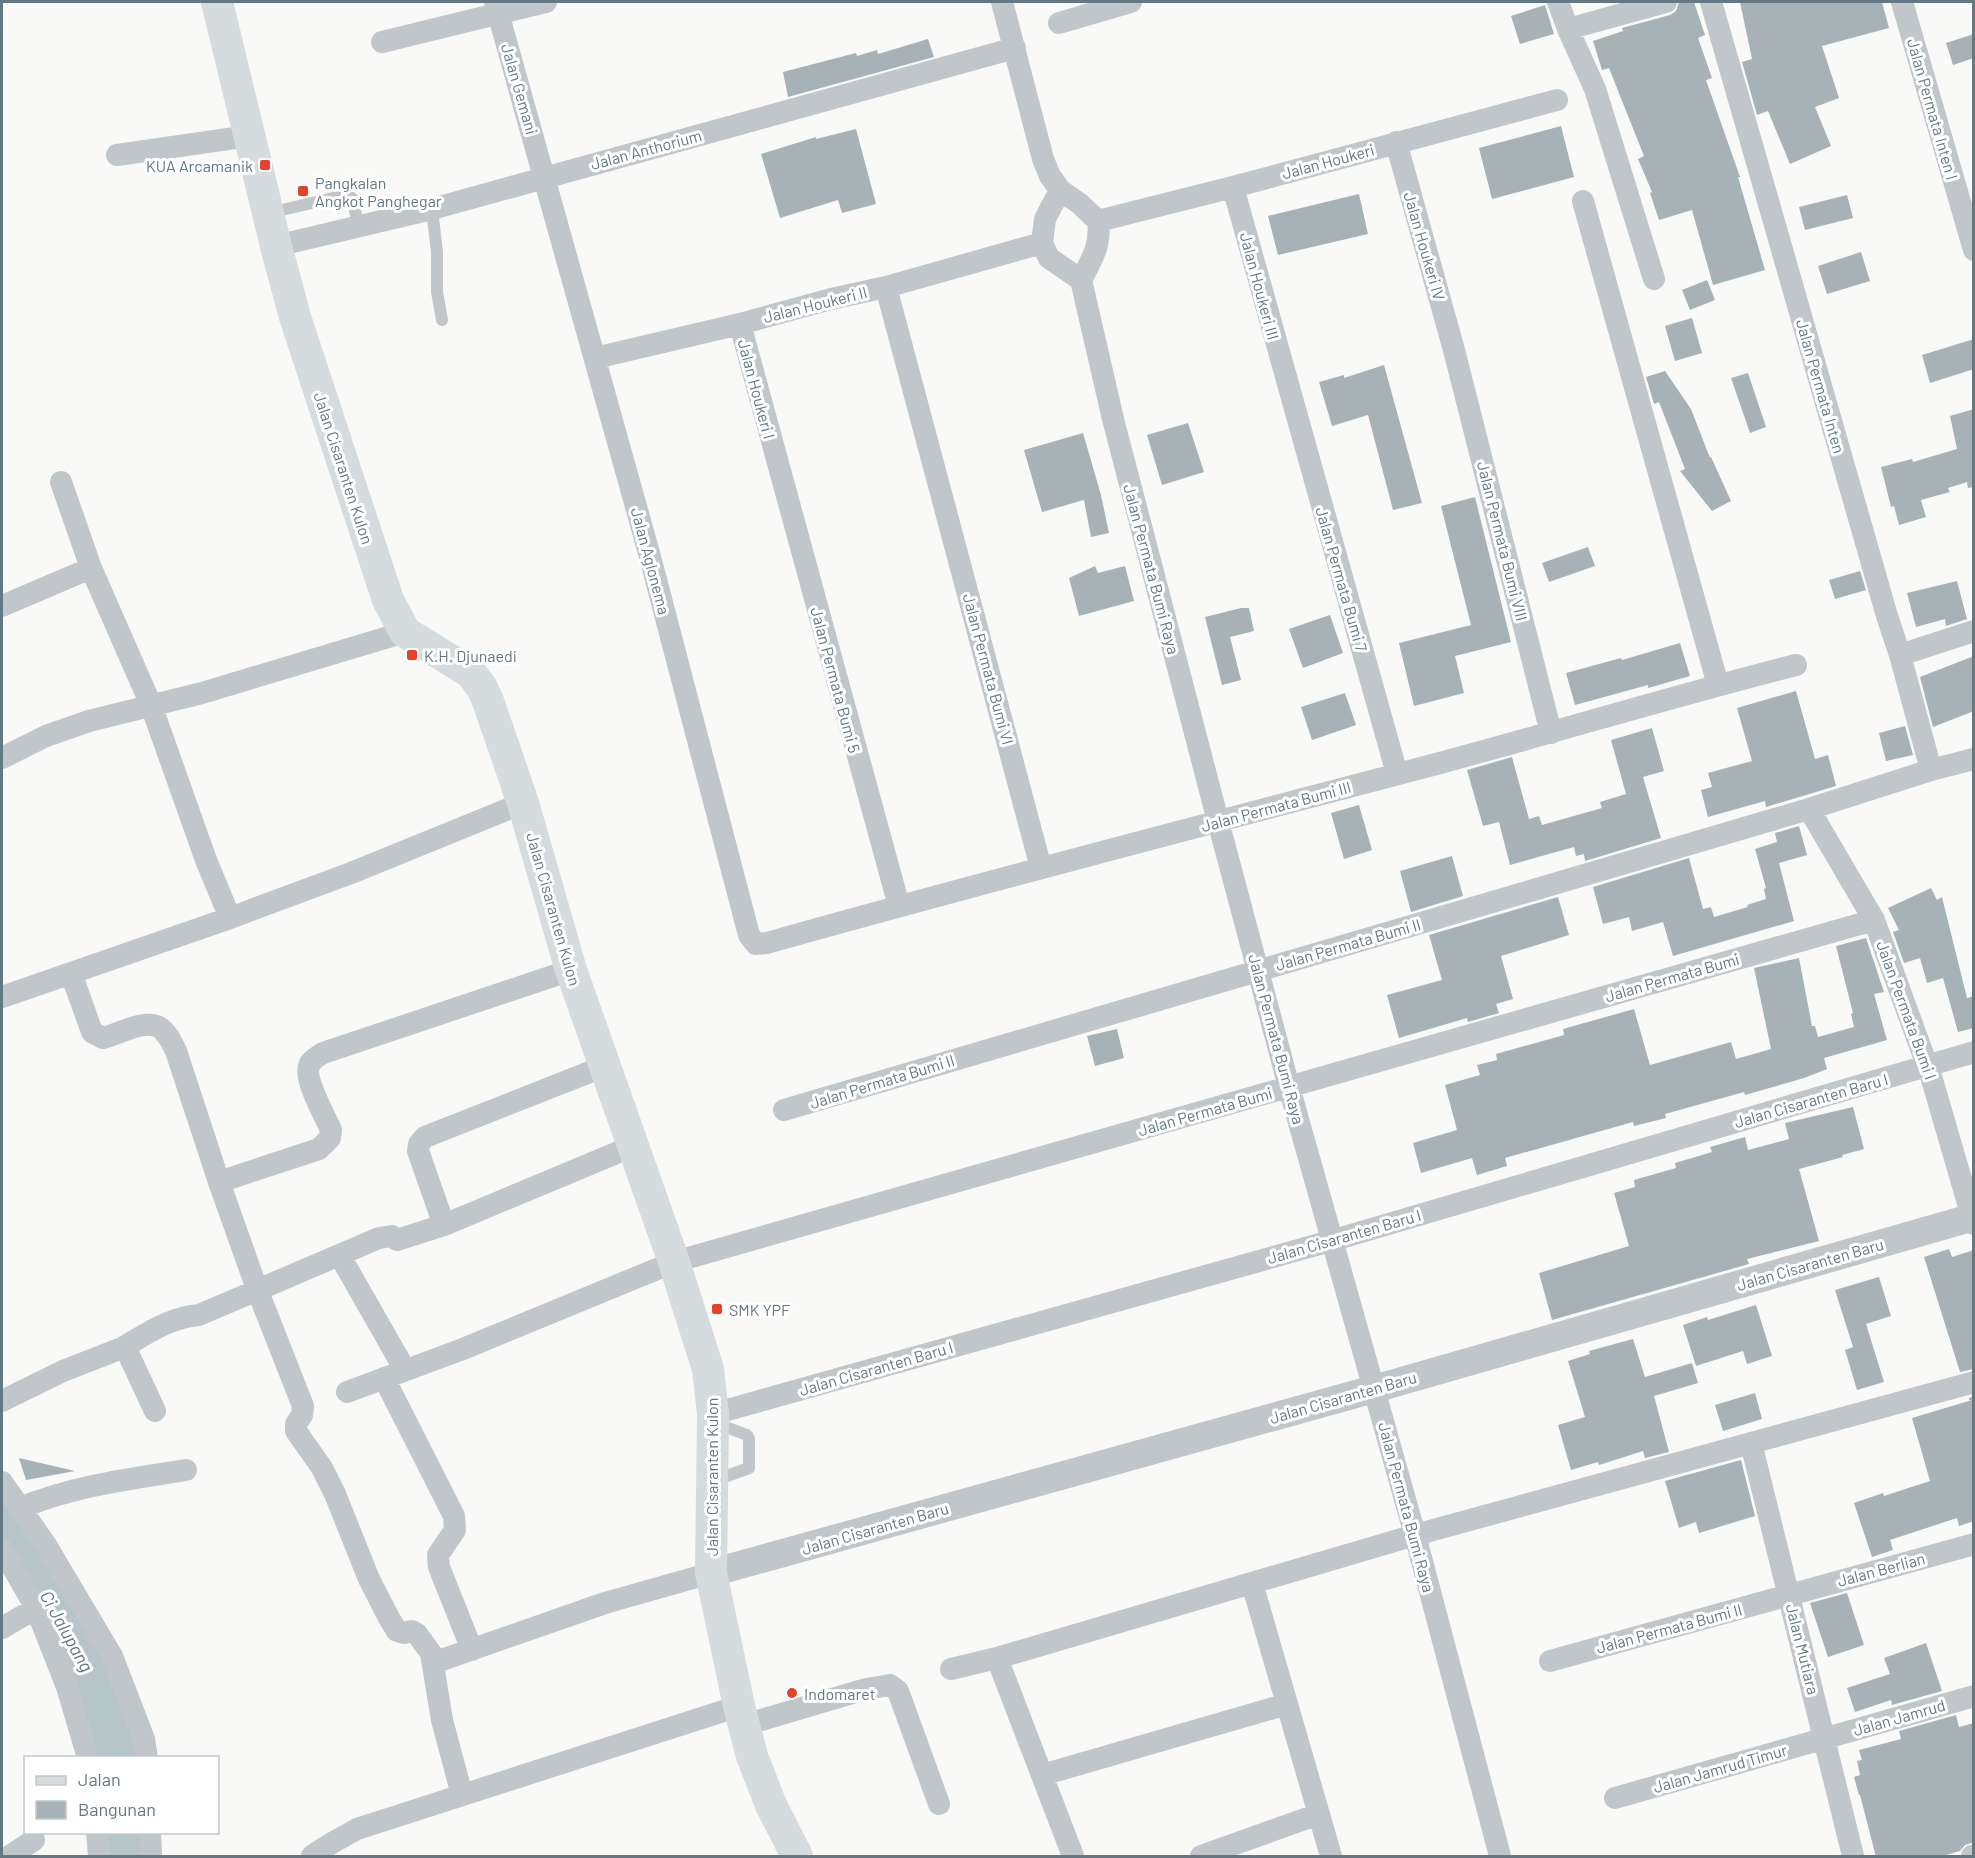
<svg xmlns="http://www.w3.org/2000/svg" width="1975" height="1858" font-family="Barlow,sans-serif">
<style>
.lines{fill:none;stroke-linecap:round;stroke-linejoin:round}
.river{stroke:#b6c6c8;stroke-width:40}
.building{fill:#a6b2b6}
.service{stroke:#c0c6c9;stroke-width:12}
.minor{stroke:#c0c6c9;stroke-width:22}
.tertiary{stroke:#c0c6c9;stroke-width:28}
.secondary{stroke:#d6dbde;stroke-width:32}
.poi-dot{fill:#e74129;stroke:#fff;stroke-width:2}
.labels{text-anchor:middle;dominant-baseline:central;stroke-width:6;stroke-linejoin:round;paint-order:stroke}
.street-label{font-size:16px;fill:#637882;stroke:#fff}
.poi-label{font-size:16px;fill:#637882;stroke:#fff;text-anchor:start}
.water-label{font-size:18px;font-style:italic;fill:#5e777c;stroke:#fff}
</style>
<rect width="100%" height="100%" fill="#f9f9f7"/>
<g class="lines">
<!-- river -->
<path class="river" d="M 2,1511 L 14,1527 L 99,1689 L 117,1758
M 122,1832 L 123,1856"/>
</g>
<!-- building -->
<path class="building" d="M 1679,2 L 1694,2 L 1705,35 L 1698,38 L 1712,78 L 1706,80 L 1740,177 L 1738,177 L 1765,270 L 1713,285 L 1692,210 L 1659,220 L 1650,193 L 1652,192 L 1638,159 L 1644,156 L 1609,68 L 1602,70 L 1593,41 L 1623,31 L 1622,28 L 1670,15 L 1676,11 Z
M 1740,2 L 1882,2 L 1889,28 L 1822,46 L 1839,98 L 1815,107 L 1831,146 L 1790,164 L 1768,111 L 1757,115 L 1742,62 L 1752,59 Z
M 1545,5 L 1554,34 L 1520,44 L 1511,16 Z
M 1974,34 L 1974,58 L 1953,65 L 1946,43 Z
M 928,39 L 934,57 L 788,97 L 783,72 L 856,53 L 857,56 L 877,50 L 878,54 Z
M 1561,126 L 1574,177 L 1492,199 L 1479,148 Z
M 856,129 L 876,204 L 842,213 L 838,200 L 780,218 L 761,154 L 816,137 L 816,139 Z
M 1359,194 L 1368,234 L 1278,255 L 1268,216 Z
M 1847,195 L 1853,218 L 1805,230 L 1799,207 Z
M 1861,252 L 1870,281 L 1827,294 L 1818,266 Z
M 1707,280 L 1715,300 L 1690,310 L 1682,290 Z
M 1692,318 L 1702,353 L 1675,361 L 1665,326 Z
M 1974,339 L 1974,369 L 1930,383 L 1922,355 Z
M 1384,365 L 1422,503 L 1393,510 L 1368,415 L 1332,426 L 1319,382 L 1344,375 L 1344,378 Z
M 1665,371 L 1691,409 L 1710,458 L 1711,457 L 1731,501 L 1712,511 L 1680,471 L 1685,469 L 1659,402 L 1654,404 L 1646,377 Z
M 1748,373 L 1766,427 L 1750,433 L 1731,378 Z
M 1974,409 L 1974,487 L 1968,488 L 1967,482 L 1948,488 L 1950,492 L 1921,500 L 1926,517 L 1899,525 L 1894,506 L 1891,507 L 1881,467 L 1912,459 L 1913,462 L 1957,449 L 1950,416 Z
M 1188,423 L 1204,472 L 1162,485 L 1147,435 Z
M 1083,433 L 1101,495 L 1109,533 L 1091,537 L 1084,500 L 1042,512 L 1024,450 Z
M 1475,497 L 1511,642 L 1455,656 L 1464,693 L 1414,706 L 1399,643 L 1471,625 L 1441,506 Z
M 1588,547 L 1595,566 L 1549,582 L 1542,563 Z
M 1095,566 L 1098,573 L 1125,566 L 1134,601 L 1079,616 L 1069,578 Z
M 1860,571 L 1866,590 L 1835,599 L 1829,580 Z
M 1957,581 L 1967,619 L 1946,626 L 1945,619 L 1916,627 L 1907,593 Z
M 1241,608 L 1249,608 L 1254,631 L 1230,637 L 1241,680 L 1222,685 L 1205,617 Z
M 1330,615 L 1343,653 L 1303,668 L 1289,629 Z
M 1680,643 L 1690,676 L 1648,688 L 1648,685 L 1575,705 L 1566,673 L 1621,658 L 1622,660 Z
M 1974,656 L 1974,711 L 1933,727 L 1920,677 Z
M 1796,691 L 1815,759 L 1828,755 L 1836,786 L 1766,807 L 1765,801 L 1708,817 L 1701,790 L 1712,787 L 1708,773 L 1752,761 L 1737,708 Z
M 1345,693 L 1356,725 L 1312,740 L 1301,707 Z
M 1905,726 L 1913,755 L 1886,761 L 1879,733 Z
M 1652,728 L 1664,771 L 1643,777 L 1661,838 L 1585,861 L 1584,854 L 1576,856 L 1574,847 L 1510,865 L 1499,822 L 1483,826 L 1467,770 L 1512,757 L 1529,819 L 1539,816 L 1542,825 L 1602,808 L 1600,802 L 1626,794 L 1611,740 Z
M 1359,805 L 1372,850 L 1344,859 L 1331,813 Z
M 1799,826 L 1807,855 L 1779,863 L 1794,921 L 1673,956 L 1663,922 L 1632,931 L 1629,917 L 1603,924 L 1593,887 L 1689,858 L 1703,909 L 1711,907 L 1714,917 L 1748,907 L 1747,905 L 1766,899 L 1764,889 L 1766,888 L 1755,849 L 1777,842 L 1775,833 Z
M 1452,856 L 1463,896 L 1411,912 L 1400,871 Z
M 1931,888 L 1937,900 L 1942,897 L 1967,998 L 1974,996 L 1974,1028 L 1958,1032 L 1943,978 L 1927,983 L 1920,958 L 1904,963 L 1893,932 L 1899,930 L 1888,908 Z
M 1558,897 L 1569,935 L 1501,956 L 1513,999 L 1496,1004 L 1499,1013 L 1468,1022 L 1467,1018 L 1399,1038 L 1387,995 L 1442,980 L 1429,935 Z
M 1866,938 L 1884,992 L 1874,994 L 1887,1040 L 1824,1058 L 1827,1069 L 1804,1078 L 1745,1095 L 1744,1092 L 1665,1114 L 1666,1118 L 1634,1126 L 1633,1122 L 1505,1158 L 1507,1166 L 1477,1175 L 1472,1158 L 1421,1173 L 1413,1143 L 1457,1130 L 1445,1085 L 1480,1075 L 1477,1065 L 1497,1060 L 1496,1054 L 1564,1035 L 1563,1029 L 1634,1009 L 1650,1065 L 1731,1042 L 1736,1059 L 1771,1049 L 1754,968 L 1799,958 L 1812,1026 L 1815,1026 L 1818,1037 L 1854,1027 L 1851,1014 L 1853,1013 L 1836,946 Z
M 1117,1029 L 1124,1058 L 1095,1066 L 1087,1036 Z
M 1853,1107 L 1864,1149 L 1842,1155 L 1843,1157 L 1799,1169 L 1819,1241 L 1747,1259 L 1749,1264 L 1552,1320 L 1539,1273 L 1629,1246 L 1614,1193 L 1635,1187 L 1634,1180 L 1676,1168 L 1675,1163 L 1712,1152 L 1710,1147 L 1745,1137 L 1748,1150 L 1789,1139 L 1785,1123 Z
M 1949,1249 L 1952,1257 L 1974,1250 L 1974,1369 L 1960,1372 L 1924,1257 Z
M 1879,1277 L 1891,1316 L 1866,1324 L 1884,1382 L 1857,1390 L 1845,1350 L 1853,1347 L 1835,1290 Z
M 1756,1305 L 1772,1356 L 1747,1364 L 1743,1351 L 1696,1366 L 1683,1325 L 1707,1317 L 1708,1320 Z
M 1633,1339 L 1645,1377 L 1692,1363 L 1698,1383 L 1654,1396 L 1669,1452 L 1645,1458 L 1643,1451 L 1599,1465 L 1598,1462 L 1571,1470 L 1558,1425 L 1585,1417 L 1568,1361 L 1590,1354 L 1589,1351 Z
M 1755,1393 L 1762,1419 L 1723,1431 L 1715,1405 Z
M 1974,1396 L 1974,1521 L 1959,1526 L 1957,1518 L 1890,1540 L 1893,1550 L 1872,1557 L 1854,1503 L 1883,1493 L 1884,1496 L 1930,1481 L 1912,1418 L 1972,1400 L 1969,1400 L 1969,1398 Z
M 19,1458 L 75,1471 L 26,1480 Z
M 1741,1460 L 1755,1516 L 1699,1533 L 1696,1522 L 1679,1528 L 1665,1481 Z
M 1847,1593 L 1864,1645 L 1828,1657 L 1810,1603 Z
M 1926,1643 L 1942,1691 L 1892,1705 L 1891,1700 L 1855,1712 L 1847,1688 L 1890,1674 L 1884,1658 Z
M 1956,1715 L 1959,1727 L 1974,1723 L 1974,1842 L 1965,1845 L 1960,1851 L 1939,1857 L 1876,1857 L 1860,1795 L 1859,1795 L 1854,1777 L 1860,1775 L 1857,1761 L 1862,1760 L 1859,1750 L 1901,1739 L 1899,1731 Z"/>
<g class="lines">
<!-- service -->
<path class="service" d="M 432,209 L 437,252 L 437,292 L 442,320
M 269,213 L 346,195 L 352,198 L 359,227
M 713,1481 L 749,1468 L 749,1439 L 747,1435 L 715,1423"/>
<!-- minor -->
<path class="minor" d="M 495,2 L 649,553 L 749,935 L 756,944 L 767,943 C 991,880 1216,822 1440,763 C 1559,731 1677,695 1796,665
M 1002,2 L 1043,159 L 1050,176 L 1060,190 L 1080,204 L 1098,221
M 1558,2 L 1568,29 L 1595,89 L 1654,279
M 1711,2 L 1887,616 L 1900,655 L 1931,770
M 1902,2 L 1974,250
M 1059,23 L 1131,2
M 1568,29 L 1666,2
M 382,42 L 546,2
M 1396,142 L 1454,350 L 1551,733
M 117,155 L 249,136
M 1233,187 L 1397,774
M 1583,201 L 1718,685
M 1098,221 C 1101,246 1092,259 1081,280 L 1113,419 L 1218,821 L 1289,1087 L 1415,1535 L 1500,1856
M 1098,221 L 1233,187 L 1557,100
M 1042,243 L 1045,219 L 1060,190
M 276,246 L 432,209 L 1015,48
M 886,287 L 1041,868
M 740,324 L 899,906
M 595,358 L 740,324 L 831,299 L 886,287 L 1042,243 L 1049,258 L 1081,280
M 61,482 L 91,568
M 2,606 L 91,568 L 151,705 L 206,860 L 230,918
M 1900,655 L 1974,631
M 2,758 L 46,736 L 89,721 L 202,693 L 405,632
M 1809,809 L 1874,920 L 1931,1076 L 1974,1224
M 71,973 L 92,1032 L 103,1038 C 119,1034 143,1019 159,1027 C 167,1032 172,1043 176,1051 L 219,1182 L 319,1149 L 330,1138 L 331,1130 C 325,1116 304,1080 309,1066 C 311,1060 317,1057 323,1053 L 571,970
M 2,997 L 230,918 L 351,873 L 523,803
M 784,1110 L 1809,809 L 1931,770 L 1974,759
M 219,1182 L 257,1289 L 303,1406 L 302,1415 L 296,1424 L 296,1431 L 322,1468 L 335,1494 L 369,1579 L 389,1618 L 397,1631 L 404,1633 L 412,1631 L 417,1634 L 431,1653 L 442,1720 L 462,1795
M 444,1225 L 418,1151 L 419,1144 L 425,1137 L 605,1066
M 340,1256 L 405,1370
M 122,1348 C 148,1333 168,1318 199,1315 L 379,1238 L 392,1236 L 397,1240 L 444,1225 L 633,1146
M 384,1378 L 454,1516 L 455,1530 L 438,1555 L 439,1567 L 472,1650
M 347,1392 L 463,1349 L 674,1262 L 1874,920
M 2,1401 L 63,1371 L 122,1348 L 127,1351 L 155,1411
M 713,1414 L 1334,1240 L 1974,1052
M 1751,1443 L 1853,1856
M 2,1482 L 46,1545 L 112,1656 L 144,1739 L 147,1758
M 20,1508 C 73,1486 129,1479 186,1470
M 2,1549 L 36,1608 L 67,1687 L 88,1758
M 1252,1583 L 1331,1856
M 2,1628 L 36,1608
M 1550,1661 L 1974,1544
M 433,1663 L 605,1603 L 711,1573
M 951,1669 L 997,1658
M 744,1725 L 866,1689 L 890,1685 L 898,1691 L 939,1804
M 1042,1775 L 1287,1704
M 1615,1798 L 1974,1696
M 97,1832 L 99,1856
M 150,1832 L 151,1856
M 10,1856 L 34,1840
M 312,1856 L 332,1843 L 357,1829 L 739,1706
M 1073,1856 L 997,1658 L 1415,1535 L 1974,1382
M 1201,1856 L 1319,1814
M 1972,1856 L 1974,1856"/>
<!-- tertiary -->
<path class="tertiary" d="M 711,1573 L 1374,1389 L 1974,1217"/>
<!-- secondary -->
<path class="secondary" d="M 217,2 L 276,246 L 295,317 L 388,600 L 405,632 L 471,673 L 482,688 L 488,701 L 523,803 L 571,970 L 674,1262 L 708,1369 L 713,1414 L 711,1573 L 739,1706 L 752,1756 L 771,1805 L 797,1856"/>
</g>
<!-- markers -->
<g class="poi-dot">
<rect x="259" y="159" width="12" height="12" rx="3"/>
<rect x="297" y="185" width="12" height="12" rx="3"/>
<rect x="406" y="649" width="12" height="12" rx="3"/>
<rect x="711" y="1303" width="12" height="12" rx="3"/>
<circle cx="792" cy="1693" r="6"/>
</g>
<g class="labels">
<!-- street labels -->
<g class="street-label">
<text transform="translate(520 89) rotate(74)">Jalan Gemani</text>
<text transform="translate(1933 109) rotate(74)">Jalan Permata Inten I</text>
<text transform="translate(646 149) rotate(-15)">Jalan Anthorium</text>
<text transform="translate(1328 161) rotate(-15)">Jalan Houkeri</text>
<text transform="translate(1425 246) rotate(74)">Jalan Houkeri IV</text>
<text transform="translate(1260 286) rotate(75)">Jalan Houkeri III</text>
<text transform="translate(815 304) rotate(-14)">Jalan Houkeri II</text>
<text transform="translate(1821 386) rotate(74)">Jalan Permata Inten</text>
<text transform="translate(757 389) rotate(75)">Jalan Houkeri I</text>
<text transform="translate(344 468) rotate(72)">Jalan Cisaranten Kulon</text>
<text transform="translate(1503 541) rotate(76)">Jalan Permata Bumi VIII</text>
<text transform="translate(651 561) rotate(75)">Jalan Aglonema</text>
<text transform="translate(1152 569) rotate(75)">Jalan Permata Bumi Raya</text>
<text transform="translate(1342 579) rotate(74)">Jalan Permata Bumi 7</text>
<text transform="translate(989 669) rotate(75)">Jalan Permata Bumi VI</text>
<text transform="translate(836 680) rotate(75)">Jalan Permata Bumi 5</text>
<text transform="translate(1276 806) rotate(-15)">Jalan Permata Bumi III</text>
<text transform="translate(554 909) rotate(74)">Jalan Cisaranten Kulon</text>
<text transform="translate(1348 944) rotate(-16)">Jalan Permata Bumi II</text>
<text transform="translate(1672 977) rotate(-16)">Jalan Permata Bumi</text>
<text transform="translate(1907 1010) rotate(70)">Jalan Permata Bumi I</text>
<text transform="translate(1277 1039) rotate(75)">Jalan Permata Bumi Raya</text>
<text transform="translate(882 1081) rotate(-17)">Jalan Permata Bumi II</text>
<text transform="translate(1811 1100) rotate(-16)">Jalan Cisaranten Baru I</text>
<text transform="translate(1205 1111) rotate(-16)">Jalan Permata Bumi</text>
<text transform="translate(1344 1236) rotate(-16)">Jalan Cisaranten Baru I</text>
<text transform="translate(1810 1264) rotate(-16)">Jalan Cisaranten Baru</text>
<text transform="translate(876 1368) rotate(-16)">Jalan Cisaranten Baru I</text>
<text transform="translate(1343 1397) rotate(-16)">Jalan Cisaranten Baru</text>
<text transform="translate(711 1477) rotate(-90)">Jalan Cisaranten Kulon</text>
<text transform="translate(1407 1507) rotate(75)">Jalan Permata Bumi Raya</text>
<text transform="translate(875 1528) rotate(-16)">Jalan Cisaranten Baru</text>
<text transform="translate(1881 1569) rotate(-15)">Jalan Berlian</text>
<text transform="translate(1669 1628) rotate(-15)">Jalan Permata Bumi II</text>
<text transform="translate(1803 1649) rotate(76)">Jalan Mutiara</text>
<text transform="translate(1899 1717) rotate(-16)">Jalan Jamrud</text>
<text transform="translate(1720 1768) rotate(-16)">Jalan Jamrud Timur</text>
</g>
<!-- poi labels -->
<g class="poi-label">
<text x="253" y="165" text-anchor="end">KUA Arcamanik</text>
<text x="315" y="182">Pangkalan<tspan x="315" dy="18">Angkot Panghegar</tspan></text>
<text x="424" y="655">K.H. Djunaedi</text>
<text x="729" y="1309">SMK YPF</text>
<text x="804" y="1693">Indomaret</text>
</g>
<!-- water labels -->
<g class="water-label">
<text transform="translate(67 1631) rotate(61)">Ci Jalupang</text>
</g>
</g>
<!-- border -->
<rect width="1975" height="1858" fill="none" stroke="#637882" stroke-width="6"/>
<!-- legend -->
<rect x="24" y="1756" width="195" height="78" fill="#ffffff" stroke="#c1c9cd" stroke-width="1.5"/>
<rect x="36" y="1776" width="30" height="9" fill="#d6dbde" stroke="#c1c9cd" stroke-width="1.5"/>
<text x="78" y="1786" font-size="18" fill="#637882">Jalan</text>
<rect x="36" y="1801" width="30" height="18" fill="#a6b2b6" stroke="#c1c9cd" stroke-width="1.5"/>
<text x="78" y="1816" font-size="18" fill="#637882">Bangunan</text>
</svg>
